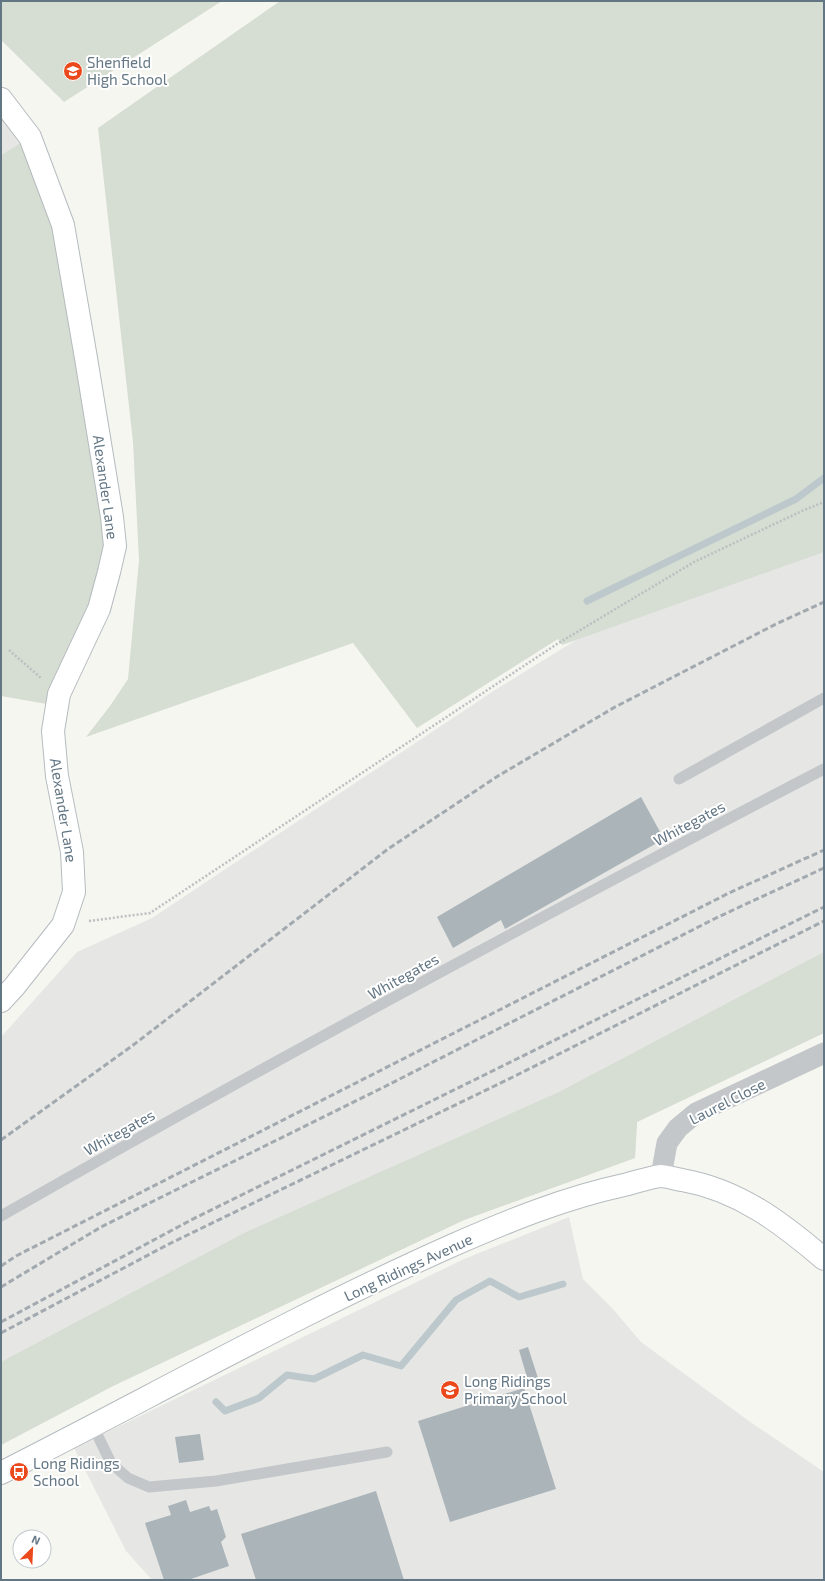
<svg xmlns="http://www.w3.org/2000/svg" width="825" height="1581" font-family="'Exo 2',sans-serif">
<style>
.built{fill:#e6e7e5}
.green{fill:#d6ddd2}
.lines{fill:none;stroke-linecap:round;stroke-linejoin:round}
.stream{stroke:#bcc8cc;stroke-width:7}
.building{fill:#abb4b8}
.secondary-casing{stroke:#b5bbbf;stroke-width:24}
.path{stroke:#bcbfc1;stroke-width:2.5;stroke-dasharray:2 2;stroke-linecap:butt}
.lane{stroke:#c3c7ca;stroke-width:11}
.street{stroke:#c3c7ca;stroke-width:21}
.secondary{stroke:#fff;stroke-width:22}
.rail{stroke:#a3aaaf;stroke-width:3;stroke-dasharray:6 3;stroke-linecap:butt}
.labels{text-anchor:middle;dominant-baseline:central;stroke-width:4;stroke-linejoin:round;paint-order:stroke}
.poi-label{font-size:15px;fill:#637684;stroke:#fff;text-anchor:start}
.street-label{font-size:15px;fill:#637684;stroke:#fff}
</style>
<rect width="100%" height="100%" fill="#f6f6f1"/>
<!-- built -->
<path class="built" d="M 1,99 L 30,137 L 1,155 Z
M 824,507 L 824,1033 L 637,1122 L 635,1158 L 464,1220 L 113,1386 L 1,1445 L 1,1037 L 77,952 L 152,918 L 495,690 L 641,600 Z
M 569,1217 L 583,1279 L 613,1309 L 641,1342 L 749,1421 L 824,1472 L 824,1580 L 152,1580 L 126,1551 L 74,1448 L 464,1259 Z"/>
<!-- green -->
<path class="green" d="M 1,1 L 222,1 L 64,102 L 1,40 Z
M 280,1 L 824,1 L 824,552 L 562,645 L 558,639 L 417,728 L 353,643 L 86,737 L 110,706 L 128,679 L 139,560 L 133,442 L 98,128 Z
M 30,137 L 63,225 L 115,546 L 58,706 L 1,696 L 1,155 Z
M 824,952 L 824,1033 L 637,1122 L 635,1158 L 464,1220 L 113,1386 L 1,1445 L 1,1362 L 246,1232 L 559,1092 Z"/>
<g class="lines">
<!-- stream -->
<path class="stream" d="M 587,601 L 796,499 L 824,478
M 216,1402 L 225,1411 L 259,1398 L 287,1375 L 314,1379 L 363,1355 L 401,1366 L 456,1300 L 490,1281 L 519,1297 L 563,1284"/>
</g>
<!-- building -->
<path class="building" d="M 641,797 L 664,839 L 505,929 L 501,920 L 453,948 L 437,917 Z
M 528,1347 L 538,1378 L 528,1381 L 519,1350 Z
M 524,1388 L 556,1489 L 450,1522 L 418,1421 Z
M 200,1434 L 204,1460 L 179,1463 L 175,1437 Z
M 376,1491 L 404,1580 L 256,1580 L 241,1534 Z
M 186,1500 L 190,1512 L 209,1506 L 211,1511 L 217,1509 L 226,1537 L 221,1542 L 229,1566 L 188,1580 L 164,1580 L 145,1523 L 171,1515 L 168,1506 Z"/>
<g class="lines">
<!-- secondary casing -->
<g class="secondary-casing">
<path id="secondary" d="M 1,99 L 30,137 L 63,225 L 86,358 L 112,517 L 115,546 L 109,572 L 99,609 L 59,694 L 53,731 L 57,776 L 72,852 L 74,892 L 63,925 L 14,987 L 1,1001
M 1,1473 C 151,1397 298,1314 451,1246 C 508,1221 564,1198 624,1185 C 635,1182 648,1178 660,1176 C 667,1176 675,1179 682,1180 C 739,1190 782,1223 824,1259"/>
</g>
<!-- path -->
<path class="path" d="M 9,650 L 41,678
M 89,921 L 150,913 L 557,644 L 694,562 L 804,510 L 824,502"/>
<!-- lane -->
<path class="lane" d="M 679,779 L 824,698
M 1,1216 C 272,1061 547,913 824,769
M 93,1426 L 111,1463 L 128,1478 L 149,1487 L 216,1481 L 387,1452"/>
<!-- street -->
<path class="street" d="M 661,1176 L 667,1143 L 678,1128 L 696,1113 L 824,1053"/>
<!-- secondary -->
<use href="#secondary" class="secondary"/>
<!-- rail -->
<path class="rail" d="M 1,1140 L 132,1046 L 388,849 L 498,776 L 615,707 L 778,623 L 824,602
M 1,1266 L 16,1256 L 729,893 L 824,850
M 1,1287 L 101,1227 L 384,1087 L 718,917 L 824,868
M 1,1322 L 191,1220 L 824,907
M 1,1333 L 169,1244 L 515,1076 L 824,921"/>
</g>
<!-- icons -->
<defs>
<g id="school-disc" transform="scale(1)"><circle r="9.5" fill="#eb491c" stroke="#fff"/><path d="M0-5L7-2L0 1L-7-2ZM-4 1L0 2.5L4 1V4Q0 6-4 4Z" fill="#fff"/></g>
<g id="bus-disc" transform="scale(1)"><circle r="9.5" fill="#eb491c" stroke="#fff"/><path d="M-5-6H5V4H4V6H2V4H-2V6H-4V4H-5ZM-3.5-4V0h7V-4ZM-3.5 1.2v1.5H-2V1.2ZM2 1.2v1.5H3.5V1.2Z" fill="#fff"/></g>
</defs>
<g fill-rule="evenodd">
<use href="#school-disc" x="73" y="71"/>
<use href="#school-disc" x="450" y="1390"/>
<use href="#bus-disc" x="19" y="1472"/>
</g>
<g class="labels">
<!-- poi labels -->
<g class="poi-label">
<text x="87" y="62">Shenfield<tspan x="87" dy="17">High School</tspan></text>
<text x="464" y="1381">Long Ridings<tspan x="464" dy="17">Primary School</tspan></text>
<text x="33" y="1463">Long Ridings<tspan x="33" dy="17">School</tspan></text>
</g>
<!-- street labels -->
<g class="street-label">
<text transform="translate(106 487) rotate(82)">Alexander Lane</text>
<text transform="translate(64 810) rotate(81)">Alexander Lane</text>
<text transform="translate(689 823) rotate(-28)">Whitegates</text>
<text transform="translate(403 976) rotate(-29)">Whitegates</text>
<text transform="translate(727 1101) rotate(-27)">Laurel Close</text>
<text transform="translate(119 1132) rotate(-29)">Whitegates</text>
<text transform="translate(408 1267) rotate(-25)">Long Ridings Avenue</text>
</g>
</g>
<!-- border -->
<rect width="825" height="1581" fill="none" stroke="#637684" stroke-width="4"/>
<!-- north arrow -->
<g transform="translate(32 1549) rotate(24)"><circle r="19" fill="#ffffff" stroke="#c1c8ce"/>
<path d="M0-3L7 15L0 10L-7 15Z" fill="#eb491c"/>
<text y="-6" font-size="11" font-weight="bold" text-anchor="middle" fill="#637684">N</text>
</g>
</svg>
